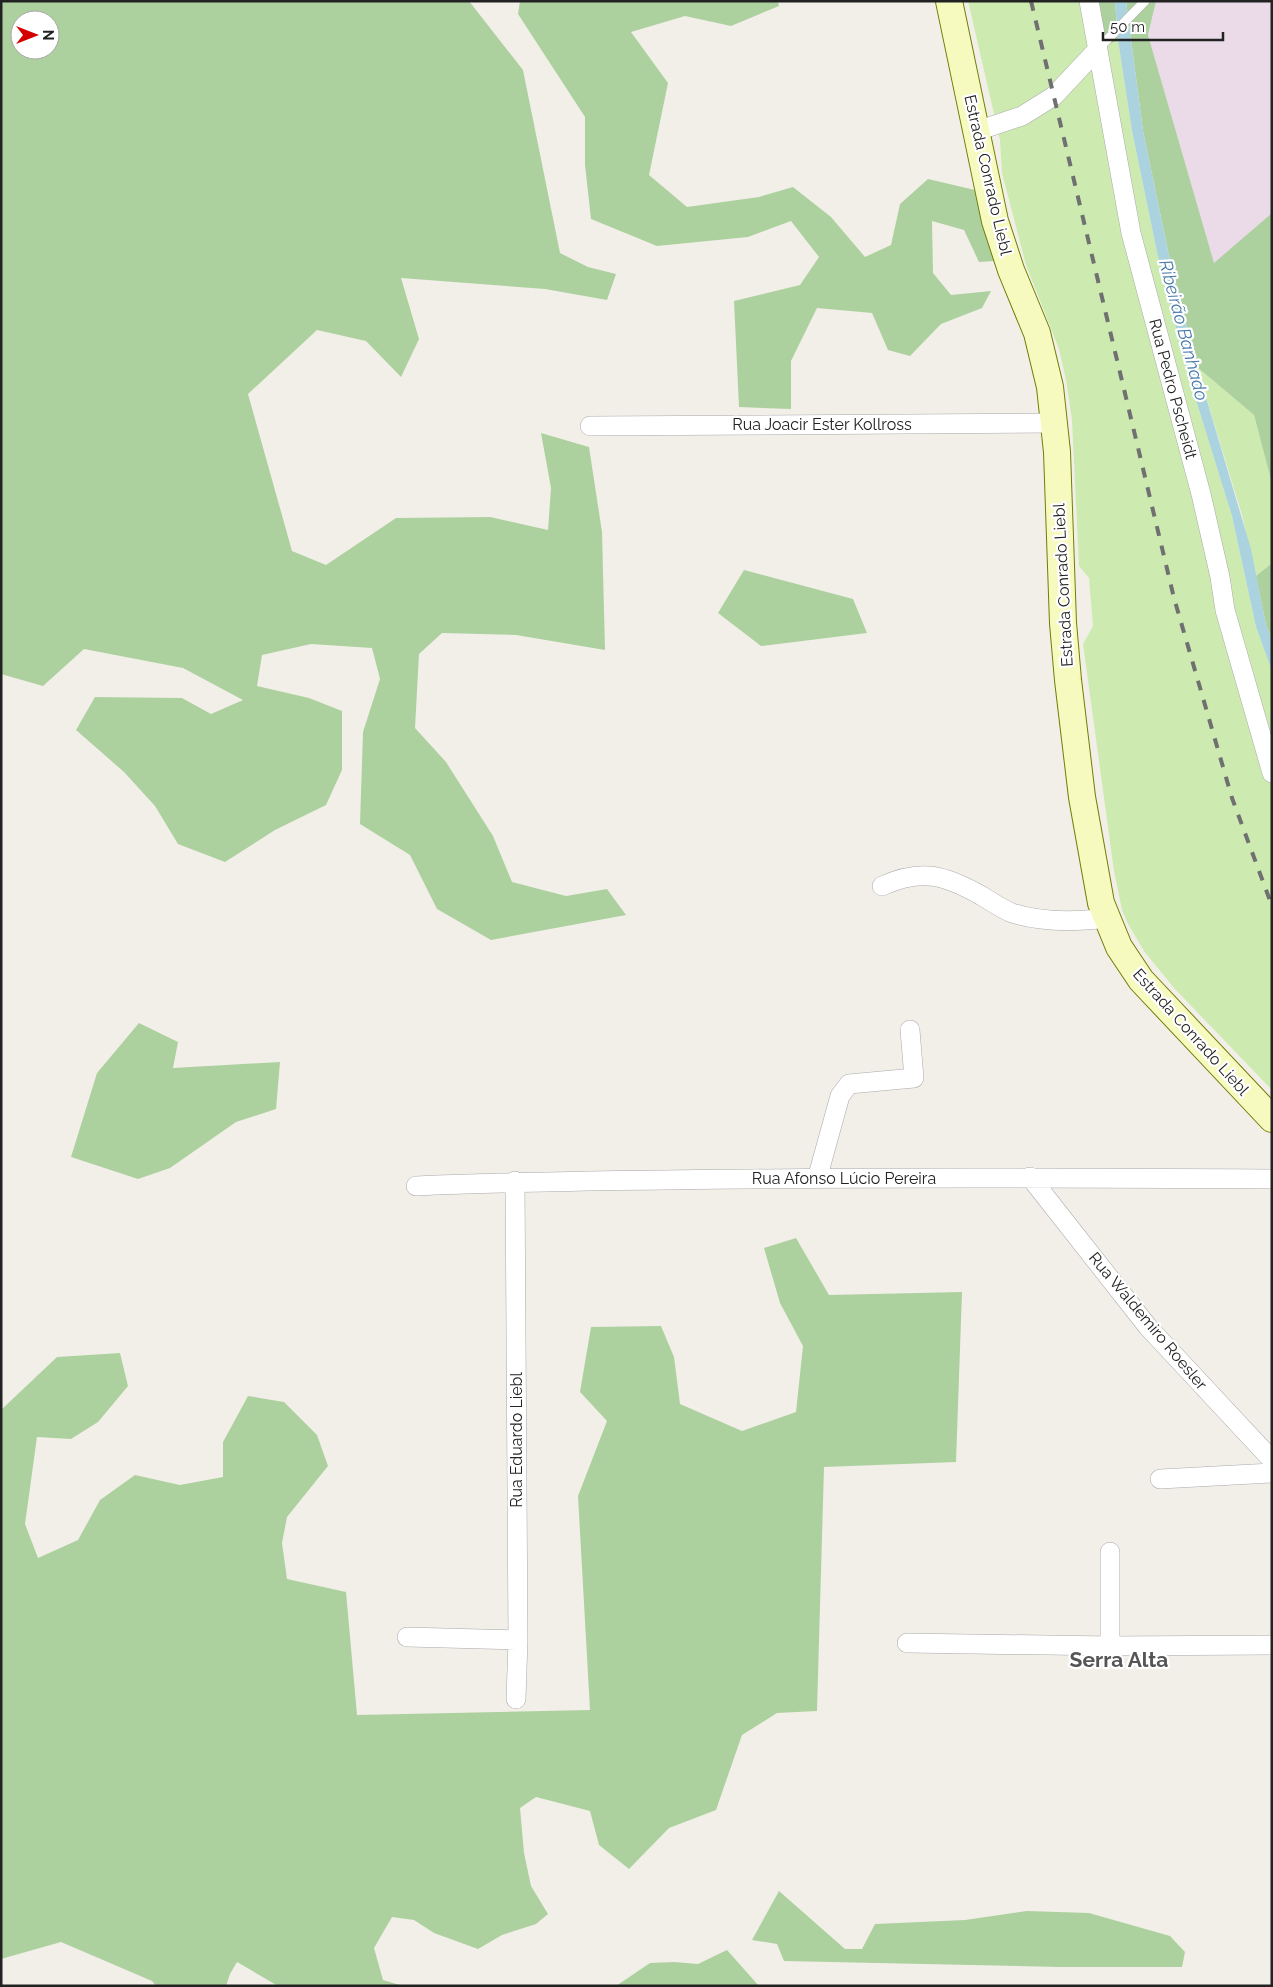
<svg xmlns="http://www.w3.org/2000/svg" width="1273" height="1987" font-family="Raleway,sans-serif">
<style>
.industrial{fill:#ebdbe8}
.grass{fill:#cdebb0}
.forest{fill:#add19e;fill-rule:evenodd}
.water{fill:#aad3df}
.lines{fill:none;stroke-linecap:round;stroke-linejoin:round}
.lane-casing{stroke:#a9a9a9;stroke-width:10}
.street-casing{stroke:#a9a9a9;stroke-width:20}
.secondary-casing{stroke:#707d05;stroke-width:28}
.lane{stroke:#fff;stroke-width:9}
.street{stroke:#fff;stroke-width:19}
.secondary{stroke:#f7fabf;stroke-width:26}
.rail{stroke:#707070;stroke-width:4;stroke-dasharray:10 10;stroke-linecap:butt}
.labels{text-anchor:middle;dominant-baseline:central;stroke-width:4.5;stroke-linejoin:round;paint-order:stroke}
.street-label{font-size:16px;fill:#222;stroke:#fff}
.water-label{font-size:18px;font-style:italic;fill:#4a7aab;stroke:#fff}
.district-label{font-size:21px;font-weight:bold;fill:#555;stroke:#fff}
</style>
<rect width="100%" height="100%" fill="#f2efe9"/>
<!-- industrial -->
<path class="industrial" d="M 1156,1 L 1272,1 L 1272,213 L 1214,264 L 1148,35 Z"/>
<!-- grass -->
<path class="grass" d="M 968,1 L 1089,1 L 1097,50 L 1118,40 L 1132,131 L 1157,252 L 1186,368 L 1232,516 L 1256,627 L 1272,671 L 1272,1090 L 1174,988 L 1144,951 L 1128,924 L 1122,910 L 1114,871 L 1083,644 L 1093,626 L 1089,578 L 1079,566 L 1072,420 L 1066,380 L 1059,349 L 1026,265 L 1002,173 L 1000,140 Z
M 1197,367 L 1254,415 L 1272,484 L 1272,563 L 1256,576 L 1242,515 Z"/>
<!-- forest -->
<path class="forest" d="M 1,1 L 469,1 L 523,70 L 560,253 L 588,267 L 616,274 L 607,300 L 545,289 L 401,278 L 419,339 L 401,377 L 366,341 L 317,330 L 248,394 L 292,551 L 326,565 L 396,518 L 490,517 L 548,530 L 551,488 L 541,433 L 589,447 L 602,532 L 605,650 L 516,635 L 442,633 L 419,654 L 415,728 L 446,762 L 493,836 L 512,882 L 566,896 L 607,889 L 626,915 L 491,940 L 437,909 L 410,855 L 360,824 L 363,732 L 380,679 L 372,648 L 311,644 L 262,655 L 257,686 L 309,698 L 342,711 L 342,770 L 326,805 L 275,830 L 225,862 L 178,844 L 155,806 L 124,772 L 76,730 L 95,697 L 182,698 L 211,714 L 243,700 L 183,668 L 84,649 L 43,686 L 1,674 ZM 20,20 L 50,20 L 50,50 L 20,50 Z
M 520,1 L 778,1 L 779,6 L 731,26 L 685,16 L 631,32 L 668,83 L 649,175 L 687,207 L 759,197 L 793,187 L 831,217 L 865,257 L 891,245 L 900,204 L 928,179 L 975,190 L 994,261 L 979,262 L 964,230 L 932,221 L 933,273 L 951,295 L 991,291 L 982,308 L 941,324 L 910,356 L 888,350 L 872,313 L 817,308 L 791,361 L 791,409 L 739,407 L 734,301 L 800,285 L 819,257 L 791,221 L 748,237 L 657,246 L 591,219 L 585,165 L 585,117 L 518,14 Z
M 1089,1 L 1115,1 L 1118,40 L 1097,50 Z
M 1126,1 L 1156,1 L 1148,35 L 1214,263 L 1272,213 L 1272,484 L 1254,415 L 1197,367 L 1168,251 L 1143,131 Z
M 1272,563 L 1272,640 L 1266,625 L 1256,576 Z
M 744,570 L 853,599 L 867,633 L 761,646 L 718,613 Z
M 139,1023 L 178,1042 L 173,1068 L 280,1062 L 276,1109 L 236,1122 L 170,1168 L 138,1179 L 71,1157 L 97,1073 Z
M 796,1238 L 829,1295 L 962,1292 L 956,1462 L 824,1467 L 817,1711 L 777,1713 L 742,1735 L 716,1810 L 669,1828 L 629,1869 L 599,1845 L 590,1811 L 536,1797 L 520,1808 L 524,1853 L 531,1886 L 548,1914 L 536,1924 L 502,1935 L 478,1949 L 434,1933 L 414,1920 L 392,1917 L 374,1948 L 383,1980 L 403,1986 L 278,1986 L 237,1962 L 230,1974 L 226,1986 L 156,1986 L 152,1981 L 61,1942 L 1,1959 L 1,1410 L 57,1357 L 120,1353 L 128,1386 L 98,1422 L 71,1439 L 37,1437 L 25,1524 L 38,1558 L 78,1540 L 100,1500 L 135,1475 L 180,1485 L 223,1477 L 223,1442 L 248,1396 L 284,1402 L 317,1435 L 328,1466 L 287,1517 L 282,1543 L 287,1579 L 346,1592 L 357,1715 L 590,1710 L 578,1496 L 607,1421 L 580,1392 L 591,1327 L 661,1326 L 674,1357 L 680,1404 L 742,1431 L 796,1412 L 803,1346 L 780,1303 L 764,1248 Z
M 779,1891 L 845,1949 L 862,1949 L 875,1924 L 965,1920 L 1027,1911 L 1089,1913 L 1170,1936 L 1185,1952 L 1182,1967 L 1061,1967 L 784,1961 L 777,1944 L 752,1940 Z
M 727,1950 L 759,1986 L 616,1986 L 650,1963 L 674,1962 L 698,1964 Z"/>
<!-- water -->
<path class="water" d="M 1115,1 L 1126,1 L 1143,131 L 1168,251 L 1197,367 L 1251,549 L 1266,625 L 1272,640 L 1272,671 L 1256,627 L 1232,516 L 1186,368 L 1157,252 L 1132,131 L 1118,40 Z"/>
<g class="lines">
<!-- lane casing -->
<g class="lane-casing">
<path id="lane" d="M 1099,48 L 1145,1"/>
</g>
<!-- street casing -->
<g class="street-casing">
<path id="street" d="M 1089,1 L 1131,233 L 1201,494 L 1220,577 L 1225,610 L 1272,773
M 977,131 L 1022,116 L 1054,96 L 1097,50
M 590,426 L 1055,423
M 882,886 C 922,868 945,875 982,896 C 992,902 1002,909 1012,913 C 1043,923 1075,922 1106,918
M 1030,1177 L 1148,1327 L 1272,1460
M 817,1179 L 840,1096 L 849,1084 L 914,1078 L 910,1030
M 515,1181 L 518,1640 L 516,1699
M 416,1186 C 528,1181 640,1180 751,1179 C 925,1177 1098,1178 1272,1179
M 1160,1479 L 1272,1473
M 1110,1552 L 1110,1646
M 407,1637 L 518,1640
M 907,1643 L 1110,1646 L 1272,1645"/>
</g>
<!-- secondary casing -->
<g class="secondary-casing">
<path id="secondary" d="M 949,1 L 995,221 L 1011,270 L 1037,333 L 1050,387 L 1057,452 L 1063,623 L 1068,680 L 1082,797 L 1101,903 L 1119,947 L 1141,980 L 1272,1119"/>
</g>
<!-- lane -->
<use href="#lane" class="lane"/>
<!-- street -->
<use href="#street" class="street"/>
<!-- secondary -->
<use href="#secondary" class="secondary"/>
<!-- rail -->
<path class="rail" d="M 1031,1 L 1174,598 L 1232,798 L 1272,906"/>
</g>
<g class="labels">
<!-- street labels -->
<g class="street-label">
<text transform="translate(988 175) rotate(77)">Estrada Conrado Liebl</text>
<text transform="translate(1173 389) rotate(75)">Rua Pedro Pscheidt</text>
<text x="822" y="424">Rua Joacir Ester Kollross</text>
<text transform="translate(1063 585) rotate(-93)">Estrada Conrado Liebl</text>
<text transform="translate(1191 1032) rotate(48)">Estrada Conrado Liebl</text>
<text x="844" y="1178">Rua Afonso Lúcio Pereira</text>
<text transform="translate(1148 1321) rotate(50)">Rua Waldemiro Roesler</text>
<text transform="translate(516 1440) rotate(-90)">Rua Eduardo Liebl</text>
</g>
<!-- water labels -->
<g class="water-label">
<text transform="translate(1184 330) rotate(75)">Ribeirão Banhado</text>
</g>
<!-- district labels -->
<g class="district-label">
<text x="1119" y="1659">Serra Alta</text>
</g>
</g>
<!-- border -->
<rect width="1273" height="1987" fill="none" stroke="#222222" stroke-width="5"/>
<!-- north arrow -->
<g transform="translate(35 35) rotate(90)"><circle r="24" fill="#ffffff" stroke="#a7a7a7"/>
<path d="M0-4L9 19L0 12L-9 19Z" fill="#d40000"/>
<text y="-8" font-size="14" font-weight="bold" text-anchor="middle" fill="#222222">N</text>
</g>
<!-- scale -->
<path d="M1103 32v8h120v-8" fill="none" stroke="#222222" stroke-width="2.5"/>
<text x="1110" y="32" font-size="15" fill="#222222" stroke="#ffffff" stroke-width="4" paint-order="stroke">50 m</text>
</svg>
